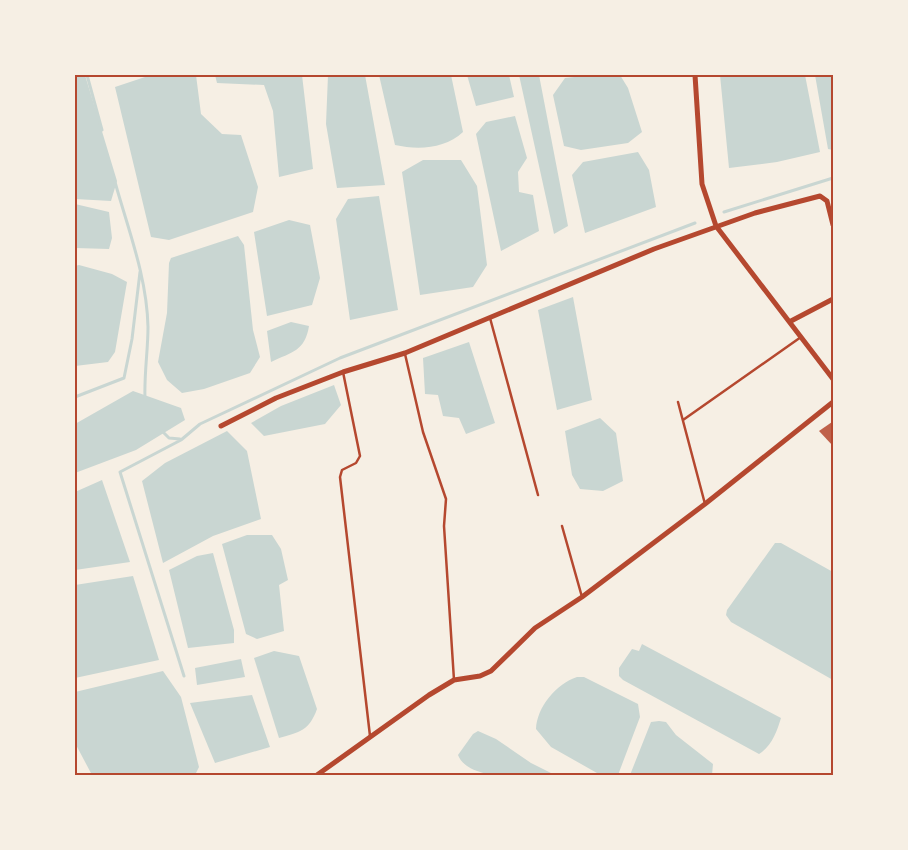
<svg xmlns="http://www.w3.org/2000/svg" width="908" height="850" font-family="'IBM Plex Sans',sans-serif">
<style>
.water{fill:#c9d6d2}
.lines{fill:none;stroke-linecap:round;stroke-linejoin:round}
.stream{stroke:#c9d6d2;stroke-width:3}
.building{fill:#bf614a}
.service{stroke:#b5482f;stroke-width:2.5}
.minor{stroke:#b5482f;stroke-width:5}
.neatline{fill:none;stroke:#b5482f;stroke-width:2}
</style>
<rect width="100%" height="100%" fill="#f6efe4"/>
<!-- water -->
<path class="water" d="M 75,75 L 85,75 L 117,181 L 111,201 L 75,199 Z
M 151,75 L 196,75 L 201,114 L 222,134 L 241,135 L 258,187 L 253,212 L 169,240 L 151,237 L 115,87 Z
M 215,75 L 302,75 L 313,169 L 279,177 L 273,111 L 264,85 L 217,83 Z
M 328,75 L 365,75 L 385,185 L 337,188 L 326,124 Z
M 379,75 L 451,75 L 463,132 C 445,149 418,150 395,145 Z
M 467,75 L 509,75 L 514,97 L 476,106 Z
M 519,75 L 539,75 L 568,226 L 554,234 Z
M 593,75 L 620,75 L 628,88 L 642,132 L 628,143 L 581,150 L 564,146 L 553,95 L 565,78 Z
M 720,75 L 805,75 L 820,152 L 777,162 L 729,168 Z
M 815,75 L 833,75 L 833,150 L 828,149 Z
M 515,116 L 527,158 L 518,172 L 519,192 L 533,195 L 539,231 L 501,251 L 476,134 L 486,122 Z
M 638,152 L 649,170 L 656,207 L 585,233 L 572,175 L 583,162 Z
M 423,160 L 461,160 L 477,186 L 487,265 L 473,287 L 420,295 L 402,172 Z
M 379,196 L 398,310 L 350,320 L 336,219 L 348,199 Z
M 75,204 L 109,212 L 112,238 L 109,249 L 75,248 Z
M 289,220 L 310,225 L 320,278 L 312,305 L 267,316 L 254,232 Z
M 238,236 L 244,245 L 253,330 L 260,357 L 250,373 L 204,389 L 182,393 L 167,380 L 158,362 L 167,313 L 169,263 L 171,258 Z
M 79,265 L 112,274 L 127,282 L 115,352 L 108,362 L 75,366 L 75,266 Z
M 573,297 L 592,400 L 557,410 L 538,310 Z
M 291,322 L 309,326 C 305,351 292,352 271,362 L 267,331 Z
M 469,342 L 495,423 L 466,434 L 459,418 L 443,416 L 438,395 L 425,394 L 423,358 Z
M 334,385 L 341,405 L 325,424 L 264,436 L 251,423 L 281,406 Z
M 133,391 L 181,408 L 185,420 L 136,450 L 75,473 L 75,424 Z
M 600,418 L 616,433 L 623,481 L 603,491 L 580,489 L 572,475 L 565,431 Z
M 227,431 L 247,451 L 261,519 L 213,536 L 163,563 L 142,481 L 165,463 Z
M 102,480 L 130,562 L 75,570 L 75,492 Z
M 247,535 L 272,535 L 281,549 L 288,580 L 279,585 L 284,631 L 257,639 L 246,634 L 222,544 Z
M 775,543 L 781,543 L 833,572 L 833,680 L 731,622 L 726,615 L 727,610 Z
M 213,553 L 234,630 L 234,643 L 188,648 L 169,570 L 197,556 Z
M 133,576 L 159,660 L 75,678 L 75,585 Z
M 642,644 L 781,718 C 777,731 772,746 759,754 L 623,680 L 619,676 L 619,668 L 632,649 L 639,651 Z
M 274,651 L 299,656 L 317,709 C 309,731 300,732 279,738 L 254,658 Z
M 241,659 L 245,677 L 197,685 L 195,668 Z
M 163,671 L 181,697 L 199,767 L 195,775 L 92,775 L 75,743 L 75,692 Z
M 577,677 L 584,677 L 638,704 L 640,717 L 618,775 L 597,773 L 551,747 L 536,729 C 537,707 556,684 577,677 Z
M 252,695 L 270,747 L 215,763 L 190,703 Z
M 659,721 L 666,722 L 676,735 L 713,764 L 712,775 L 630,775 L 651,722 Z
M 478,731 L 496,739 L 531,763 L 555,775 C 530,775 469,783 458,755 L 473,734 Z"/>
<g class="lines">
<!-- stream -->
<path class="stream" d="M 87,75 L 102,130
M 115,182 C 128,229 147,277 148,327 C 148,351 144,374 145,399
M 724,212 L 833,178
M 75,397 L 124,378 L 132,339 L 140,272
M 162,431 L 169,438 L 180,439
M 184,676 L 120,472 L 181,440 L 200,424 L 340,358 L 695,223"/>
</g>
<!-- building -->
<path class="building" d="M 832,422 L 833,423 L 833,446 L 819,431 Z"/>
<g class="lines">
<!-- service -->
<path class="service" d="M 490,318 L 538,495
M 405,354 L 423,432 L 446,499 L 444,526 L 454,680
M 343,372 L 360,456 L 356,463 L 342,470 L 340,477 L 370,736
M 678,402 L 705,504
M 683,420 L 801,337
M 562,526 L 582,597"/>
<!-- minor -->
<path class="minor" d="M 695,75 L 702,184 L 716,226 L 833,379
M 791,321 L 833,299
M 221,426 L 276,398 L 343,372 L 405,353 L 654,249 L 755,213 L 820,196 L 827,201 L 833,225
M 317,775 L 429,695 L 454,680 L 480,676 L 491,671 L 535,628 L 582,597 L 705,504 L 833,402"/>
</g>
<!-- border -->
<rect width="908" height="850" fill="none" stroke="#f6efe4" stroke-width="152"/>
<rect x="76" y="76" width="756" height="698" class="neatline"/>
</svg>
